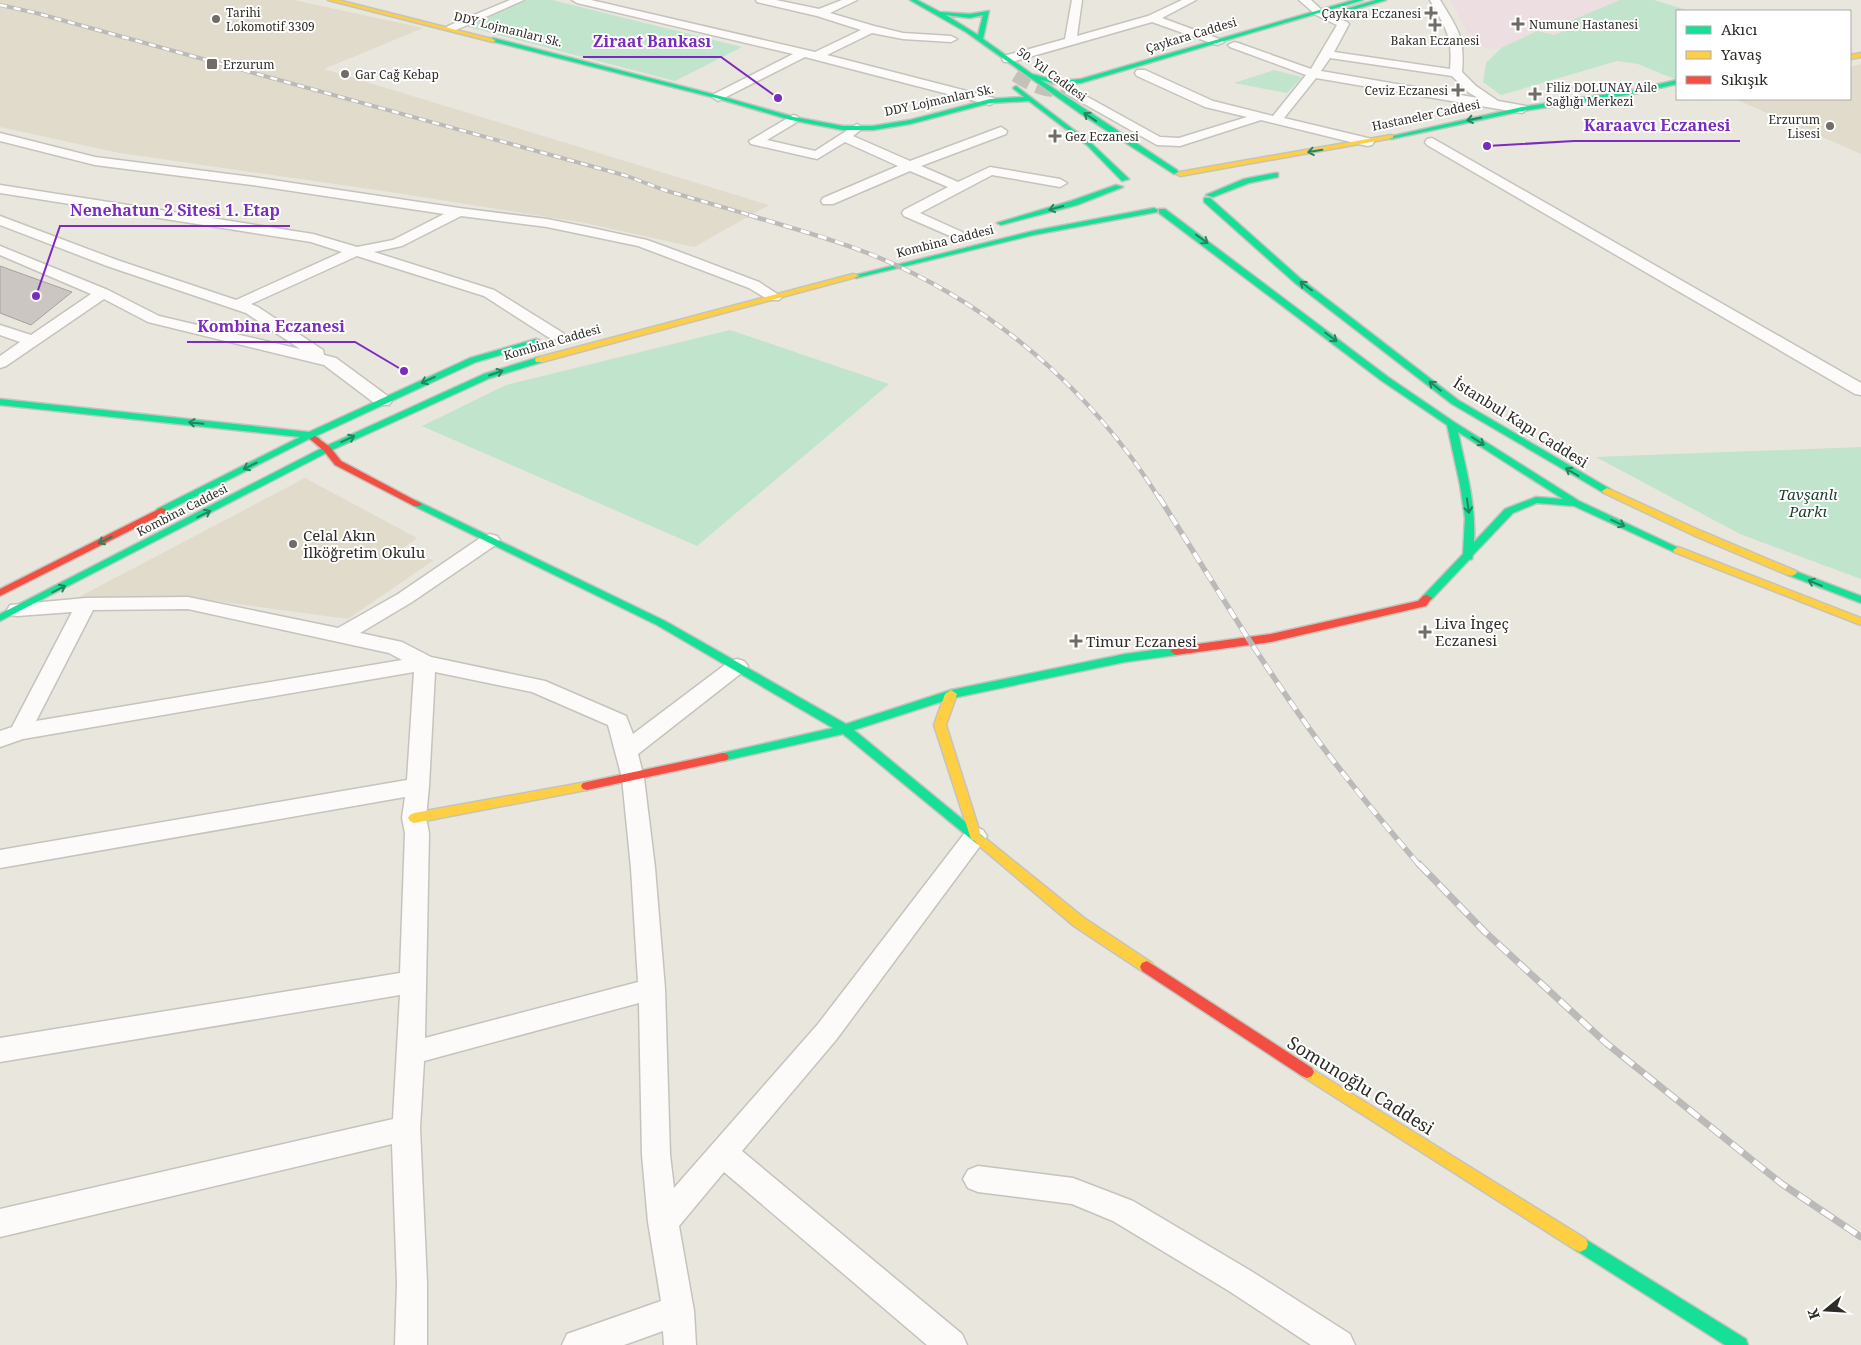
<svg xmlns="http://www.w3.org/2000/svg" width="1861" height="1345" font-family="'Noto Serif',serif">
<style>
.built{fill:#e0dbcb}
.medical{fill:#ecdee1}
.green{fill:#c0e4cc}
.building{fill:#cbc6c1;stroke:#a5a19c}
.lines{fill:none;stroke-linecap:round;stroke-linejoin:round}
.secondary-tunnel{stroke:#c4c1b9;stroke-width:16;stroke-dasharray:16 8;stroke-linecap:butt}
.street-casing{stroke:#c5c3bc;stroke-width:3}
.fast-casing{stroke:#c5c3bc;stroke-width:3}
.slow-casing{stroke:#c5c3bc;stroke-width:3}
.jam-casing{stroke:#c5c3bc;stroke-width:3}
.street{fill:#fcfbfa;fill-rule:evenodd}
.fast{fill:#16e098;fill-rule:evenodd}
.slow{fill:#ffcf43;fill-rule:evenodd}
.jam{fill:#f24e42;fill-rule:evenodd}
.rail-far3-casing{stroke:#bbbab8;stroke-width:4}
.rail-far2-casing{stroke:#bbbab8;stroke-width:4.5}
.rail-far1-casing{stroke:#bbbab8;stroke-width:5.5}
.rail-casing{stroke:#bbbab8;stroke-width:7}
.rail-far3{stroke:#fff;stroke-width:2.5;stroke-dasharray:7;stroke-linecap:butt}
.rail-far2{stroke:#fff;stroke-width:3;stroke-dasharray:9;stroke-linecap:butt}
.rail-far1{stroke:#fff;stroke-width:4;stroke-dasharray:11;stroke-linecap:butt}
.rail{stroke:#fff;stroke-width:5;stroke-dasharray:14;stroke-linecap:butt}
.oneway{stroke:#22865f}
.poi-dot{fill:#6f6d66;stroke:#fff;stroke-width:2}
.labels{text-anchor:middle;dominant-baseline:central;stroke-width:4;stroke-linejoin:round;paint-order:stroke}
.far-poi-label{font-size:12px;fill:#2e2c26;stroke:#fff;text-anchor:start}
.far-street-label{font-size:12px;fill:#2e2c26;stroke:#fff}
.street-label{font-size:15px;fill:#2e2c26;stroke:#fff}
.park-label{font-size:15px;font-style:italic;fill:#1a3f2d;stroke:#fff}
.poi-label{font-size:15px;fill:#2e2c26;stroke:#fff;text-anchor:start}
.near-street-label{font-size:18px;fill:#2e2c26;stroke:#fff}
.leader{fill:none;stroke:#7b2cbf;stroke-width:2}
.callout-dot{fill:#7b2cbf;stroke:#fff;stroke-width:2}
.callout-label{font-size:16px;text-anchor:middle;font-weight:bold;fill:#7b2cbf;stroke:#fff;stroke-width:4;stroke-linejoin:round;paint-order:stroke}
</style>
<rect width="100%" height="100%" fill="#e9e6de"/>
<!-- built -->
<path class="built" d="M 0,0 L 294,0 L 423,28 L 324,69 L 769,205 L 694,247 L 585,223 L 390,192 L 120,153 L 0,127 Z
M 1861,64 L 1861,154 L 1735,99 L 1850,99 L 1850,67 Z
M 305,478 L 417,538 L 399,551 L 434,560 L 348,619 L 194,598 L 77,598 Z"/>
<!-- medical -->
<path class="medical" d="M 1451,0 L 1620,0 L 1570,21 L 1579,26 L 1554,35 L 1536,31 L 1501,48 L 1488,50 L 1469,37 Z"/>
<!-- green -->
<path class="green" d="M 526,0 L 552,0 L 742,47 L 675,81 L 464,26 Z
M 1620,0 L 1654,0 L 1690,11 L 1677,11 L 1677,80 L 1638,64 L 1617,61 L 1501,95 L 1483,82 L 1486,63 L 1501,48 L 1537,31 L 1554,35 L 1579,26 L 1570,21 Z
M 1274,70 L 1302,77 L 1287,93 L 1234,83 Z
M 730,330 L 889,384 L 697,546 L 422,426 L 506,385 Z
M 1861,447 L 1861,579 L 1740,534 L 1596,457 Z"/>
<!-- building -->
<path class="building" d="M 0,266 L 72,292 L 31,325 L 0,313 Z"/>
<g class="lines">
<!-- secondary-tunnel -->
<path class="secondary-tunnel" d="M 1016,74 C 1040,89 1050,92 1078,87"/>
<!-- street casing -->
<g class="street-casing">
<path id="street" d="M 510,0 L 524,0 L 456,30 L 448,30 L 446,28 L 448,26 Z
M 572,0 L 591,0 L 815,52 L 861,30 L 817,16 L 757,2 L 756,0 L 776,0 L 819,9 L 842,0 L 857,0 L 830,13 L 874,26 L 903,33 L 951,36 L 957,39 L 951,42 L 903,39 L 872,33 L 827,55 L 994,98 L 996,101 L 990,105 L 805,57 L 718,101 L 712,97 L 714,94 L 793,54 L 577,3 Z
M 1072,0 L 1082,0 L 1077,36 L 1148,16 L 1182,0 L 1196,0 L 1162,18 L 1222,40 L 1224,42 L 1218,45 L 1214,44 L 1152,22 L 1012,62 L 1004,62 L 1002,59 L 1004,56 L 1065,39 Z
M 1299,0 L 1311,0 L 1325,13 L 1347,22 L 1349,24 L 1334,52 L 1450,69 C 1453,36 1445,27 1430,0 L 1440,0 C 1458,30 1465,36 1462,72 L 1476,86 L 1498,101 L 1526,106 L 1528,109 L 1522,113 L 1316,78 L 1284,118 L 1372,139 L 1374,142 L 1372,145 L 1367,146 L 1261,120 L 1180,146 L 1157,145 L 1065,93 L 1071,89 L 1075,90 L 1160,137 L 1179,138 L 1247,117 L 1205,107 L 1137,76 L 1135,73 L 1137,70 L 1145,70 L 1213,101 L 1273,116 L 1306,75 L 1230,47 L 1228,45 L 1234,42 L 1238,43 L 1311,69 L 1337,25 L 1316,15 ZM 1330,58 L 1452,76 L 1468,92 L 1478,98 L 1321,71 Z
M 793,115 L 797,116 L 799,119 L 797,122 L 767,140 L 815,151 L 857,124 L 863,128 L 853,136 L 910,161 L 1001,127 L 1007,131 L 1006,134 L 921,166 L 958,182 L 990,167 L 1060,179 L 1067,183 L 1060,187 L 992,175 L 920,213 L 962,232 L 964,235 L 962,238 L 957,239 L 904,216 L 902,213 L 904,210 L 948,187 L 910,171 L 833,204 L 823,204 L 821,201 L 823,198 L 898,166 L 845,142 L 817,159 L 751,144 L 749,141 Z
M 0,133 L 95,157 L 252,177 L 459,208 L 547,219 L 592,228 L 647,240 L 688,255 L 759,282 L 782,297 L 779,300 L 769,300 L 749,288 L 638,246 L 547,227 L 461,216 L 402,246 L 374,252 L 494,290 L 563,333 L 565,336 L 563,339 L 551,339 L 484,296 L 357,256 L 251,304 L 258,307 L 323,350 L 324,355 L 336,358 L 389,397 L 392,401 L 389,405 L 377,405 L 324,365 L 148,322 L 104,299 L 6,366 L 0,368 L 0,356 L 20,342 L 0,335 L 0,325 L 31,335 L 91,294 L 0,255 L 0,246 L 108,290 L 159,316 L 300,349 L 246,313 L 107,266 L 0,225 L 0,216 L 117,260 L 236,300 L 342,252 L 311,242 L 0,193 L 0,185 L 313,234 L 357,247 L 393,240 L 444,214 L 252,185 L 95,165 L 0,141 Z
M 1432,138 L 1861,383 L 1861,395 L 1855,394 L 1427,145 L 1425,142 L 1427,139 Z
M 490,534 L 497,536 L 500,540 L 497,544 L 412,602 L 360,633 L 402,642 L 431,657 L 545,681 L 626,716 L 633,734 L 730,661 L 737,659 L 744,661 L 748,666 L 744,671 L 638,754 L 644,778 L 655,868 L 665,989 L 670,1155 L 674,1188 L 818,1024 L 967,830 L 975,827 L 983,830 L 987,836 L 983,842 L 836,1040 L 742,1151 L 962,1334 L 967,1345 L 927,1345 L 724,1172 L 679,1226 L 694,1311 L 696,1345 L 664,1345 L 663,1331 L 624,1345 L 562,1345 L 567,1334 L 661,1301 L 648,1222 L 642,1155 L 639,1003 L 424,1061 L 420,1128 L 427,1283 L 427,1345 L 395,1345 L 397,1283 L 392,1144 L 0,1237 L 0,1209 L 393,1119 L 400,995 L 0,1062 L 0,1038 L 400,973 L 405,833 L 402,818 L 405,797 L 0,868 L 0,850 L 407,780 L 414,672 L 23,739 L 0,747 L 0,731 L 12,727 L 72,612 L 17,616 L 10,615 L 7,610 L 10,605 L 86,598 L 188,597 L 338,628 L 398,594 L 483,536 ZM 188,609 L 389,653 L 402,660 L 36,721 L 93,610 ZM 435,672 L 532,692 L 608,725 L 622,778 L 631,868 L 638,982 L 425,1038 L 429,833 L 426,818 L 429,786 Z
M 978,1166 L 1073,1178 L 1133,1201 L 1251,1271 L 1350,1334 L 1355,1345 L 1311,1345 L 1229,1291 L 1113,1221 L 1072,1204 L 978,1192 L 968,1188 L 963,1179 L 968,1170 Z"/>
</g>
<!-- fast casing -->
<g class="fast-casing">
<path id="fast" d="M 910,0 L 917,0 L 940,12 L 970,14 L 989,11 L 983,39 L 1032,74 L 1059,81 L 1081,79 L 1354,0 L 1363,0 L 1081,83 L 1059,85 L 1041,80 L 1177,170 L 1178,172 L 1174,174 L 1081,114 L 966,32 ZM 946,15 L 970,18 L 983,15 L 978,35 Z
M 1376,0 L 1386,0 L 1342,13 L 1339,11 Z
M 493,38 L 720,96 L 794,117 L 843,126 L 873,126 L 910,120 L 990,99 L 1024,97 L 1014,89 L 1013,88 L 1016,86 L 1091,143 L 1129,179 L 1122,181 L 1087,145 L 1029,101 L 990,103 L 910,124 L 873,130 L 843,130 L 791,120 L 716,98 L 491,41 L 490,40 Z
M 1677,80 L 1677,84 L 1633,94 L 1522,111 L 1391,139 L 1388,137 L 1522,107 L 1633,90 Z
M 1275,173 L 1278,173 L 1278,177 L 1249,183 L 1213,197 L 1206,195 L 1244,179 Z
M 1116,185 L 1123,187 L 1077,205 L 1001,225 L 997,223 L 1071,201 Z
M 1204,198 L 1210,198 L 1301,279 L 1458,400 L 1610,489 L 1612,491 L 1610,493 L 1604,493 L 1452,404 L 1295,283 L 1204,202 Z
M 1154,208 L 1158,210 L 1157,212 L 1033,235 L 856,278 L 852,276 L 1033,231 Z
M 1159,209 L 1165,209 L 1388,377 L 1454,422 L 1579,501 L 1683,550 L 1682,552 L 1674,552 L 1574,506 L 1537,503 L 1513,513 L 1473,555 L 1472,559 L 1469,560 L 1431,600 L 1423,600 L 1422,598 L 1423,596 L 1463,554 L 1465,518 L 1460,485 L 1447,425 L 1382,381 L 1159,213 ZM 1458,432 L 1563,499 L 1536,497 L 1505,509 L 1474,542 C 1476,504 1466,469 1458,432 Z
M 536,339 L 539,340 L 539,344 L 476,362 L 316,436 L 320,439 L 318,441 L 315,442 L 309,439 L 161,514 L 156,511 L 157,509 L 300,437 L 0,405 L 0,399 L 309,432 L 470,358 Z
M 539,357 L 542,358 L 542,362 L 490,378 L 330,451 L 0,621 L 0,614 L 324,447 L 484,374 Z
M 417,501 L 665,621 L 846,724 L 951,690 L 1125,654 L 1176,647 L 1182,651 L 1176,655 L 1125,662 L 953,698 L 854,730 L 985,838 L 987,841 L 985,844 L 977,844 L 843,734 L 723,761 L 719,760 L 717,757 L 719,754 L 723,753 L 833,728 L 657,625 L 414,506 L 412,504 L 414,502 Z
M 1792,570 L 1861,596 L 1861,603 L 1788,575 L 1787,573 Z
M 1580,1236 L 1746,1339 L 1748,1345 L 1725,1345 L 1574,1249 L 1572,1244 L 1574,1239 Z"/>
</g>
<!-- slow casing -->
<g class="slow-casing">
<path id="slow" d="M 328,0 L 338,0 L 496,40 L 493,42 Z
M 1861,53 L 1861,57 L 1850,59 L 1850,55 Z
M 1391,135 L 1393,136 L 1393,138 L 1180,176 L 1176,174 L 1180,172 Z
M 853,274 L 860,276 L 542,362 L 536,362 L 535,360 L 536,358 Z
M 1607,488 L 1701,531 L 1796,571 L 1797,573 L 1792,576 L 1788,575 L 1693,535 L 1604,493 L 1602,491 Z
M 1678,547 L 1861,618 L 1861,625 L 1674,552 L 1673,550 Z
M 951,690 L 957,694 L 946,725 L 981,836 L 985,838 L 1084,918 L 1152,963 L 1154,967 L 1152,971 L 1147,973 L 1142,971 L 1074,926 L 977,844 L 975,841 L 971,839 L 934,725 L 945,694 Z
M 587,782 L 591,783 L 593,786 L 591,789 L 414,823 L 410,821 L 408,818 L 410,815 L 414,813 Z
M 1307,1066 L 1586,1239 L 1588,1244 L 1586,1249 L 1580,1252 L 1574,1249 L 1302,1076 L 1300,1072 L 1302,1068 Z"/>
</g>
<!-- jam casing -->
<g class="jam-casing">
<path id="jam" d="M 315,436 L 330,447 L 341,461 L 422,504 L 420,506 L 414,506 L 335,465 L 324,451 L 310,439 Z
M 161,508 L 165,509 L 166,511 L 165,513 L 0,596 L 0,589 Z
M 1427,595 L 1432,598 L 1426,606 L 1271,642 L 1176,655 L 1170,651 L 1176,647 L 1271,634 L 1418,601 L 1423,596 Z
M 723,753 L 727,754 L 729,757 L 727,760 L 587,790 L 583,789 L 581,786 L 583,783 L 587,782 Z
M 1147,961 L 1312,1068 L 1314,1072 L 1312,1076 L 1307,1078 L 1302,1076 L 1142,971 L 1140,967 L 1142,963 Z"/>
</g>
<!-- street -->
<use href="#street" class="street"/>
<!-- fast -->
<use href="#fast" class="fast"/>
<!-- slow -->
<use href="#slow" class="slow"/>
<!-- jam -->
<use href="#jam" class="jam"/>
<!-- rail-far3 casing -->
<g class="rail-far3-casing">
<path id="rail-far3" d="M 0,5 L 36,13 L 627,176 L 664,190 L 753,216"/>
</g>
<!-- rail-far2 casing -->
<g class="rail-far2-casing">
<path id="rail-far2" d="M 749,215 C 791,228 834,239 875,256 C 993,305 1091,390 1159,498"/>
</g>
<!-- rail-far1 casing -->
<g class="rail-far1-casing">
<path id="rail-far1" d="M 1159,497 C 1211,579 1261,663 1319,742 C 1351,785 1385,825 1420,866"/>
</g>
<!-- rail casing -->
<g class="rail-casing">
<path id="rail" d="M 1419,864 L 1484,931 L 1606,1043 L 1782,1184 L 1861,1237"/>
</g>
<!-- rail-far3 -->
<use href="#rail-far3" class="rail-far3"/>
<!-- rail-far2 -->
<use href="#rail-far2" class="rail-far2"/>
<!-- rail-far1 -->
<use href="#rail-far1" class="rail-far1"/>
<!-- rail -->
<use href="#rail" class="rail"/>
</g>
<!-- one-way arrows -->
<defs><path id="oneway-shaft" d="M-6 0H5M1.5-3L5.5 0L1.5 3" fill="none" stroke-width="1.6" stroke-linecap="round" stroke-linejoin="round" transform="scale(1.25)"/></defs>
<g class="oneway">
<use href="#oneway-shaft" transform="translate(1090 117) rotate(-146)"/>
<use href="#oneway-shaft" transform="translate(1474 119) rotate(168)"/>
<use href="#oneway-shaft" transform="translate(1315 151) rotate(170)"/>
<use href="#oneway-shaft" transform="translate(1056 208) rotate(165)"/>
<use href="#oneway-shaft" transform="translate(1202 239) rotate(36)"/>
<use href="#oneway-shaft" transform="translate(1306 286) rotate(-143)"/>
<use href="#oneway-shaft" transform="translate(1331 337) rotate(37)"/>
<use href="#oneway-shaft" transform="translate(496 373) rotate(-19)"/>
<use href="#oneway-shaft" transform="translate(428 380) rotate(155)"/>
<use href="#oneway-shaft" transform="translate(1435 386) rotate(-141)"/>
<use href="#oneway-shaft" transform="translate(196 423) rotate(-174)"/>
<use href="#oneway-shaft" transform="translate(348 439) rotate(-25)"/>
<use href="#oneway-shaft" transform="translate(1478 441) rotate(32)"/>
<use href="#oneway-shaft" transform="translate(250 466) rotate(153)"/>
<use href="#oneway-shaft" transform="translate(1572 472) rotate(-149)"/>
<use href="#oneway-shaft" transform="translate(1468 506) rotate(82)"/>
<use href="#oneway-shaft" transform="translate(204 514) rotate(-27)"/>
<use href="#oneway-shaft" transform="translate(1618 523) rotate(25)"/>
<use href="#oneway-shaft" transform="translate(105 540) rotate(153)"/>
<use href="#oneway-shaft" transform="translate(1815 583) rotate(-157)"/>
<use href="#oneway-shaft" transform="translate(59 589) rotate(-27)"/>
</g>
<!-- markers -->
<g class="poi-dot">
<path d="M1428.5 5.5h5v5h5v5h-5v5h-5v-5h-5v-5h5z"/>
<circle cx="216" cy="19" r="5"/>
<path d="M1515.5 16.5h5v5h5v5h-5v5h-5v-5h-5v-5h5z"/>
<path d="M1432.5 17.5h5v5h5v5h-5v5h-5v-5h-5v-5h5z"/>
<rect x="206" y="58" width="12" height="12" rx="2.5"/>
<circle cx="345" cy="74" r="5"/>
<path d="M1455.5 82.5h5v5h5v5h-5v5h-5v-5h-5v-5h5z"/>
<path d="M1532.5 86.5h5v5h5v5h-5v5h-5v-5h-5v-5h5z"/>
<circle cx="1830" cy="126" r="5"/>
<path d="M1052.5 128.5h5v5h5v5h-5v5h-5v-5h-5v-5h5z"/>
<circle cx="293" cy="544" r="5"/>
<path d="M1422.5 624.5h5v5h5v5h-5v5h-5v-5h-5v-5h5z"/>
<path d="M1073.5 633.5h5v5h5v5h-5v5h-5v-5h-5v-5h5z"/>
</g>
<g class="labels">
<!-- far-poi labels -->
<g class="far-poi-label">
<text x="226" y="12">Tarihi<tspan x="226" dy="14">Lokomotif 3309</tspan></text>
<text x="1421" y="13" text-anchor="end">Çaykara Eczanesi</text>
<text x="1529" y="24">Numune Hastanesi</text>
<text x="1435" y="40" text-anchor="middle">Bakan Eczanesi</text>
<text x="223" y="64">Erzurum</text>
<text x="355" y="74">Gar Cağ Kebap</text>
<text x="1546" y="87">Filiz DOLUNAY Aile<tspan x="1546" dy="14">Sağlığı Merkezi</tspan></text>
<text x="1448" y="90" text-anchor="end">Ceviz Eczanesi</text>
<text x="1820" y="119" text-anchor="end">Erzurum<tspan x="1820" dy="14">Lisesi</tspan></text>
<text x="1065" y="136">Gez Eczanesi</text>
</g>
<!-- far-street labels -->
<g class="far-street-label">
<text transform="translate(508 29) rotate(14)">DDY Lojmanları Sk.</text>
<text transform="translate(1191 35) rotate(-17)">Çaykara Caddesi</text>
<text transform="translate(1052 74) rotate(36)">50. Yıl Caddesi</text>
<text transform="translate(939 100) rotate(-12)">DDY Lojmanları Sk.</text>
<text transform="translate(1426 115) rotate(-12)">Hastaneler Caddesi</text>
<text transform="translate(945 241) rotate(-14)">Kombina Caddesi</text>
<text transform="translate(552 342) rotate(-16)">Kombina Caddesi</text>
<text transform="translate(182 510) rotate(-27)">Kombina Caddesi</text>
</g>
<!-- street labels -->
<g class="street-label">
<text transform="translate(1521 422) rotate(32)">İstanbul Kapı Caddesi</text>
</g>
<!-- park labels -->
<g class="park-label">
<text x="1808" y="494">Tavşanlı<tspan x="1808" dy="17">Parkı</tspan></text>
</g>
<!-- poi labels -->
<g class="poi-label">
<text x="303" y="535">Celal Akın<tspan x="303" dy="17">İlköğretim Okulu</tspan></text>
<text x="1435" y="623">Liva İngeç<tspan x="1435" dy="17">Eczanesi</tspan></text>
<text x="1086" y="641">Timur Eczanesi</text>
</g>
<!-- near-street labels -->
<g class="near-street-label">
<text transform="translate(1361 1085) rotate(32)">Somunoğlu Caddesi</text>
</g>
</g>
<!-- callouts -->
<path class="leader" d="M778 98L721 57H583M1487 146L1574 141H1740M36 296L60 226H290M404 371L355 342H187"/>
<g class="callout-dot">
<circle cx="778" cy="98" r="5"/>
<circle cx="1487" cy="146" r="5"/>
<circle cx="36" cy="296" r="5"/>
<circle cx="404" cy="371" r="5"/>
</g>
<g class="callout-label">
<text x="652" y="47">Ziraat Bankası</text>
<text x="1657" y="131">Karaavcı Eczanesi</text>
<text x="175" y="216">Nenehatun 2 Sitesi 1. Etap</text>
<text x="271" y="332">Kombina Eczanesi</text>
</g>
<!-- legend -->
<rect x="1676" y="10" width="175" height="90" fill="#ffffff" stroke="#ababa8"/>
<rect x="1686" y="26" width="25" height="8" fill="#16e098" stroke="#ababa8"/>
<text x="1721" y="35" font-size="15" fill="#2e2c26">Akıcı</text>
<rect x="1686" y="51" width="25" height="8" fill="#ffcf43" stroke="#ababa8"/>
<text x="1721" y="60" font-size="15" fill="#2e2c26">Yavaş</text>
<rect x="1686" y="76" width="25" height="8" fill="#f24e42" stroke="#ababa8"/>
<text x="1721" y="85" font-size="15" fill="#2e2c26">Sıkışık</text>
<!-- north arrow -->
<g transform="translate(1826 1310) rotate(252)" stroke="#ffffff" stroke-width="4" paint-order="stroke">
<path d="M0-4L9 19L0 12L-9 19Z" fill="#2e2c26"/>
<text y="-8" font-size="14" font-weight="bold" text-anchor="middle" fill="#2e2c26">K</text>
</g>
</svg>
